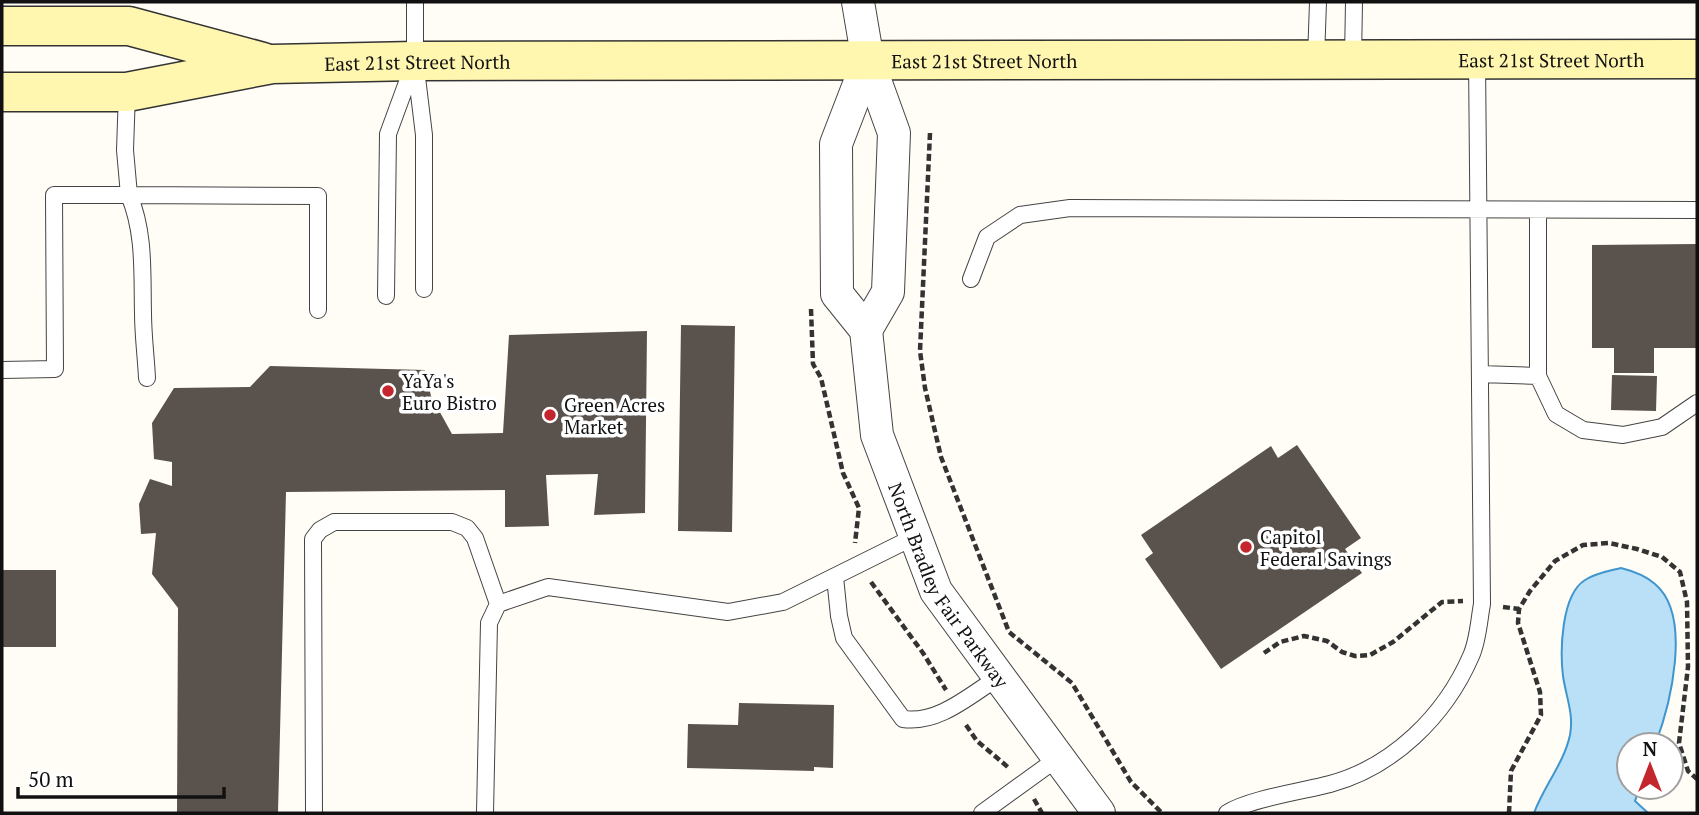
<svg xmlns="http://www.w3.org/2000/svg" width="1699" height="815" font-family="'PT Serif',serif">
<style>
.water{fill:#b9e0f7;stroke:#3f96cf;stroke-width:2}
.building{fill:#5a524d}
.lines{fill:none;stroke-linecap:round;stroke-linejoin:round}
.lane-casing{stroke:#444;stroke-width:18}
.street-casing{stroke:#444;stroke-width:34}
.secondary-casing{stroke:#333;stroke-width:41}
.path{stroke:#333;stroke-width:4.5;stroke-dasharray:7 3.5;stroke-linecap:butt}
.lane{stroke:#fff;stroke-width:16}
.street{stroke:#fff;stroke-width:32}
.secondary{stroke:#fff6b0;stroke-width:38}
.poi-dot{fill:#c4262e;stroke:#fff;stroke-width:2.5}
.labels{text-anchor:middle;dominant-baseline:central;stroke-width:7;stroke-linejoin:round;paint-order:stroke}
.street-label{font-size:19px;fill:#111;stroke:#fff}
.poi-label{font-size:19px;fill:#111;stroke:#fff;text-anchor:start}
</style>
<rect width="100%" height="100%" fill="#fffdf5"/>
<!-- water -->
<path class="water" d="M 1621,568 C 1633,571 1645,575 1655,584 C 1693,616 1670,706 1655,745 L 1629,745 L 1629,787 L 1640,787 L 1635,801 L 1648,813 L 1534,813 C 1544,786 1564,763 1570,735 C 1574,714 1566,697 1563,676 C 1560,651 1561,595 1585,580 C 1596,573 1609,571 1621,568 Z"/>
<!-- building -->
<path class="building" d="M 1697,244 L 1697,348 L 1654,348 L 1654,373 L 1614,373 L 1614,348 L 1592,348 L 1592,245 Z
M 681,325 L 735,326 L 732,532 L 678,531 Z
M 647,331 L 645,513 L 594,515 L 598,474 L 546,475 L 549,526 L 505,527 L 505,490 L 286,492 L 278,813 L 177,813 L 178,608 L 152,574 L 156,533 L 141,534 L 139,504 L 150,479 L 172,486 L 172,462 L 154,459 L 152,423 L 174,388 L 250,387 L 270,366 L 425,370 L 431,396 L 452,434 L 503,433 L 509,335 Z
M 1612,375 L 1657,376 L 1656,411 L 1611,410 Z
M 1297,445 L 1361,538 L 1345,549 L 1362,573 L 1221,669 L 1145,559 L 1153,553 L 1141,535 L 1271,446 L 1278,458 Z
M 2,570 L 56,570 L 56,647 L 2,647 Z
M 739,703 L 834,705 L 833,768 L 814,767 L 814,771 L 687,768 L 688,724 L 738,725 Z"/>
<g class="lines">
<!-- lane casing -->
<g class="lane-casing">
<path id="lane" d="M 415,2 L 415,61 L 424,135 L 424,289
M 1316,59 L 1318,2
M 1353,59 L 1354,2
M 1538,210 L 1538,376 L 1556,414 L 1583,430 L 1623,435 L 1662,427 L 1697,403
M 971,279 L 987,237 L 1020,215 L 1070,208 L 1697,210
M 386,296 L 388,134 L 413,66
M 2,370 L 55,369 L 54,195 L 129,195 L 125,150 L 127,92
M 1480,374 L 1538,376
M 147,378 C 146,357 143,335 143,313 C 142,273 145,233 129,195 L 318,196 L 318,310
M 835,577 L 839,616 L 844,638 L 903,719 C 939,724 970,695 999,677
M 314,813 L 313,539 L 320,530 L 334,522 L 452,522 L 467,528 L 475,538 L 498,604
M 485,813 L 489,623 L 498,604 L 548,587 L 728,612 L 783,602 L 916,536
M 982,813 L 1058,758
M 1227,813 C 1249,799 1303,791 1330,784 C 1393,767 1445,716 1471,656 C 1478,641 1479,620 1482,604 L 1477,59"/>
</g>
<!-- street casing -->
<g class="street-casing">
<g id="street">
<path d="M 858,2 L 868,61 L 894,133 L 888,292 L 866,330"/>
<path id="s1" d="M 868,61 L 836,144 L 837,294 L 866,330 L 877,435 L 936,591 L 1099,813"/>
</g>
</g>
<!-- secondary casing -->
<g class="secondary-casing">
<g id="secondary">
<path d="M 2,26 L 129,26 L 263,62"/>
<path id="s2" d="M 2,92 L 127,92 L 272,64 L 415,61 L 1697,59"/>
</g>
</g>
<!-- path -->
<path class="path" d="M 930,133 L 920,351 L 925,388 L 941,457 L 1009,632 L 1072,683 L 1131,782 L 1162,813
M 811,309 L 813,364 L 821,378 L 843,473 L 859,508 L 855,543
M 871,582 L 923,653 L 946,690
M 1503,607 L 1519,609
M 1264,653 L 1280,642 L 1304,636 L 1327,641 L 1342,652 L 1355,656 L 1370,655 L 1393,642 L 1442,602 L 1463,601
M 966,725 L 977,741 L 1009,768
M 1034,799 L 1042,813
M 1509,813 L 1511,771 L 1541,715 L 1540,692 L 1518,623 L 1519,609 L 1530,591 L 1555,561 L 1583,545 L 1609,543 L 1637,549 L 1662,557 L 1680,572 L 1687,602 L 1688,667 L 1679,743 L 1688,771 L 1697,779"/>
<!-- lane -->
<use href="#lane" class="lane"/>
<!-- street -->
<use href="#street" class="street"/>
<!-- secondary -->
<use href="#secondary" class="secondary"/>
</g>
<!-- markers -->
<g class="poi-dot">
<circle cx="388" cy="391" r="7"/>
<circle cx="550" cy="415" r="7"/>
<circle cx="1246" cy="547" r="7"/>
</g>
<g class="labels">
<!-- street labels -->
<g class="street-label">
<text stroke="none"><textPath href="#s2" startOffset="1552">East 21st Street North</textPath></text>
<text stroke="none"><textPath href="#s2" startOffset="985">East 21st Street North</textPath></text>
<text stroke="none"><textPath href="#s2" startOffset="418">East 21st Street North</textPath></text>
<text stroke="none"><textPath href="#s1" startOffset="558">North Bradley Fair Parkway</textPath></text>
</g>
<!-- poi labels -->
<g class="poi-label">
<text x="402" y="380">YaYa's<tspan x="402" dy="22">Euro Bistro</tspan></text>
<text x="564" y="404">Green Acres<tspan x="564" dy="22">Market</tspan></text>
<text x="1260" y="536">Capitol<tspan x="1260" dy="22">Federal Savings</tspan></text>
</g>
</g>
<!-- border -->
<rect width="1699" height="815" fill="none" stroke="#111111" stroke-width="7"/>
<!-- north arrow -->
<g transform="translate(1650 766)"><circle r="33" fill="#ffffff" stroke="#a0a0a0" stroke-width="2"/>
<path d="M0-5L12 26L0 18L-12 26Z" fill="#c4262e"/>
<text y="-10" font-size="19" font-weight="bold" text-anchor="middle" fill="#111111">N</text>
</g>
<!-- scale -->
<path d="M18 787v10h206v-10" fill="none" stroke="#111111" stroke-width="3.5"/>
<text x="28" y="787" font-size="21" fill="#111111" stroke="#ffffff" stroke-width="5" paint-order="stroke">50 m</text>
</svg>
